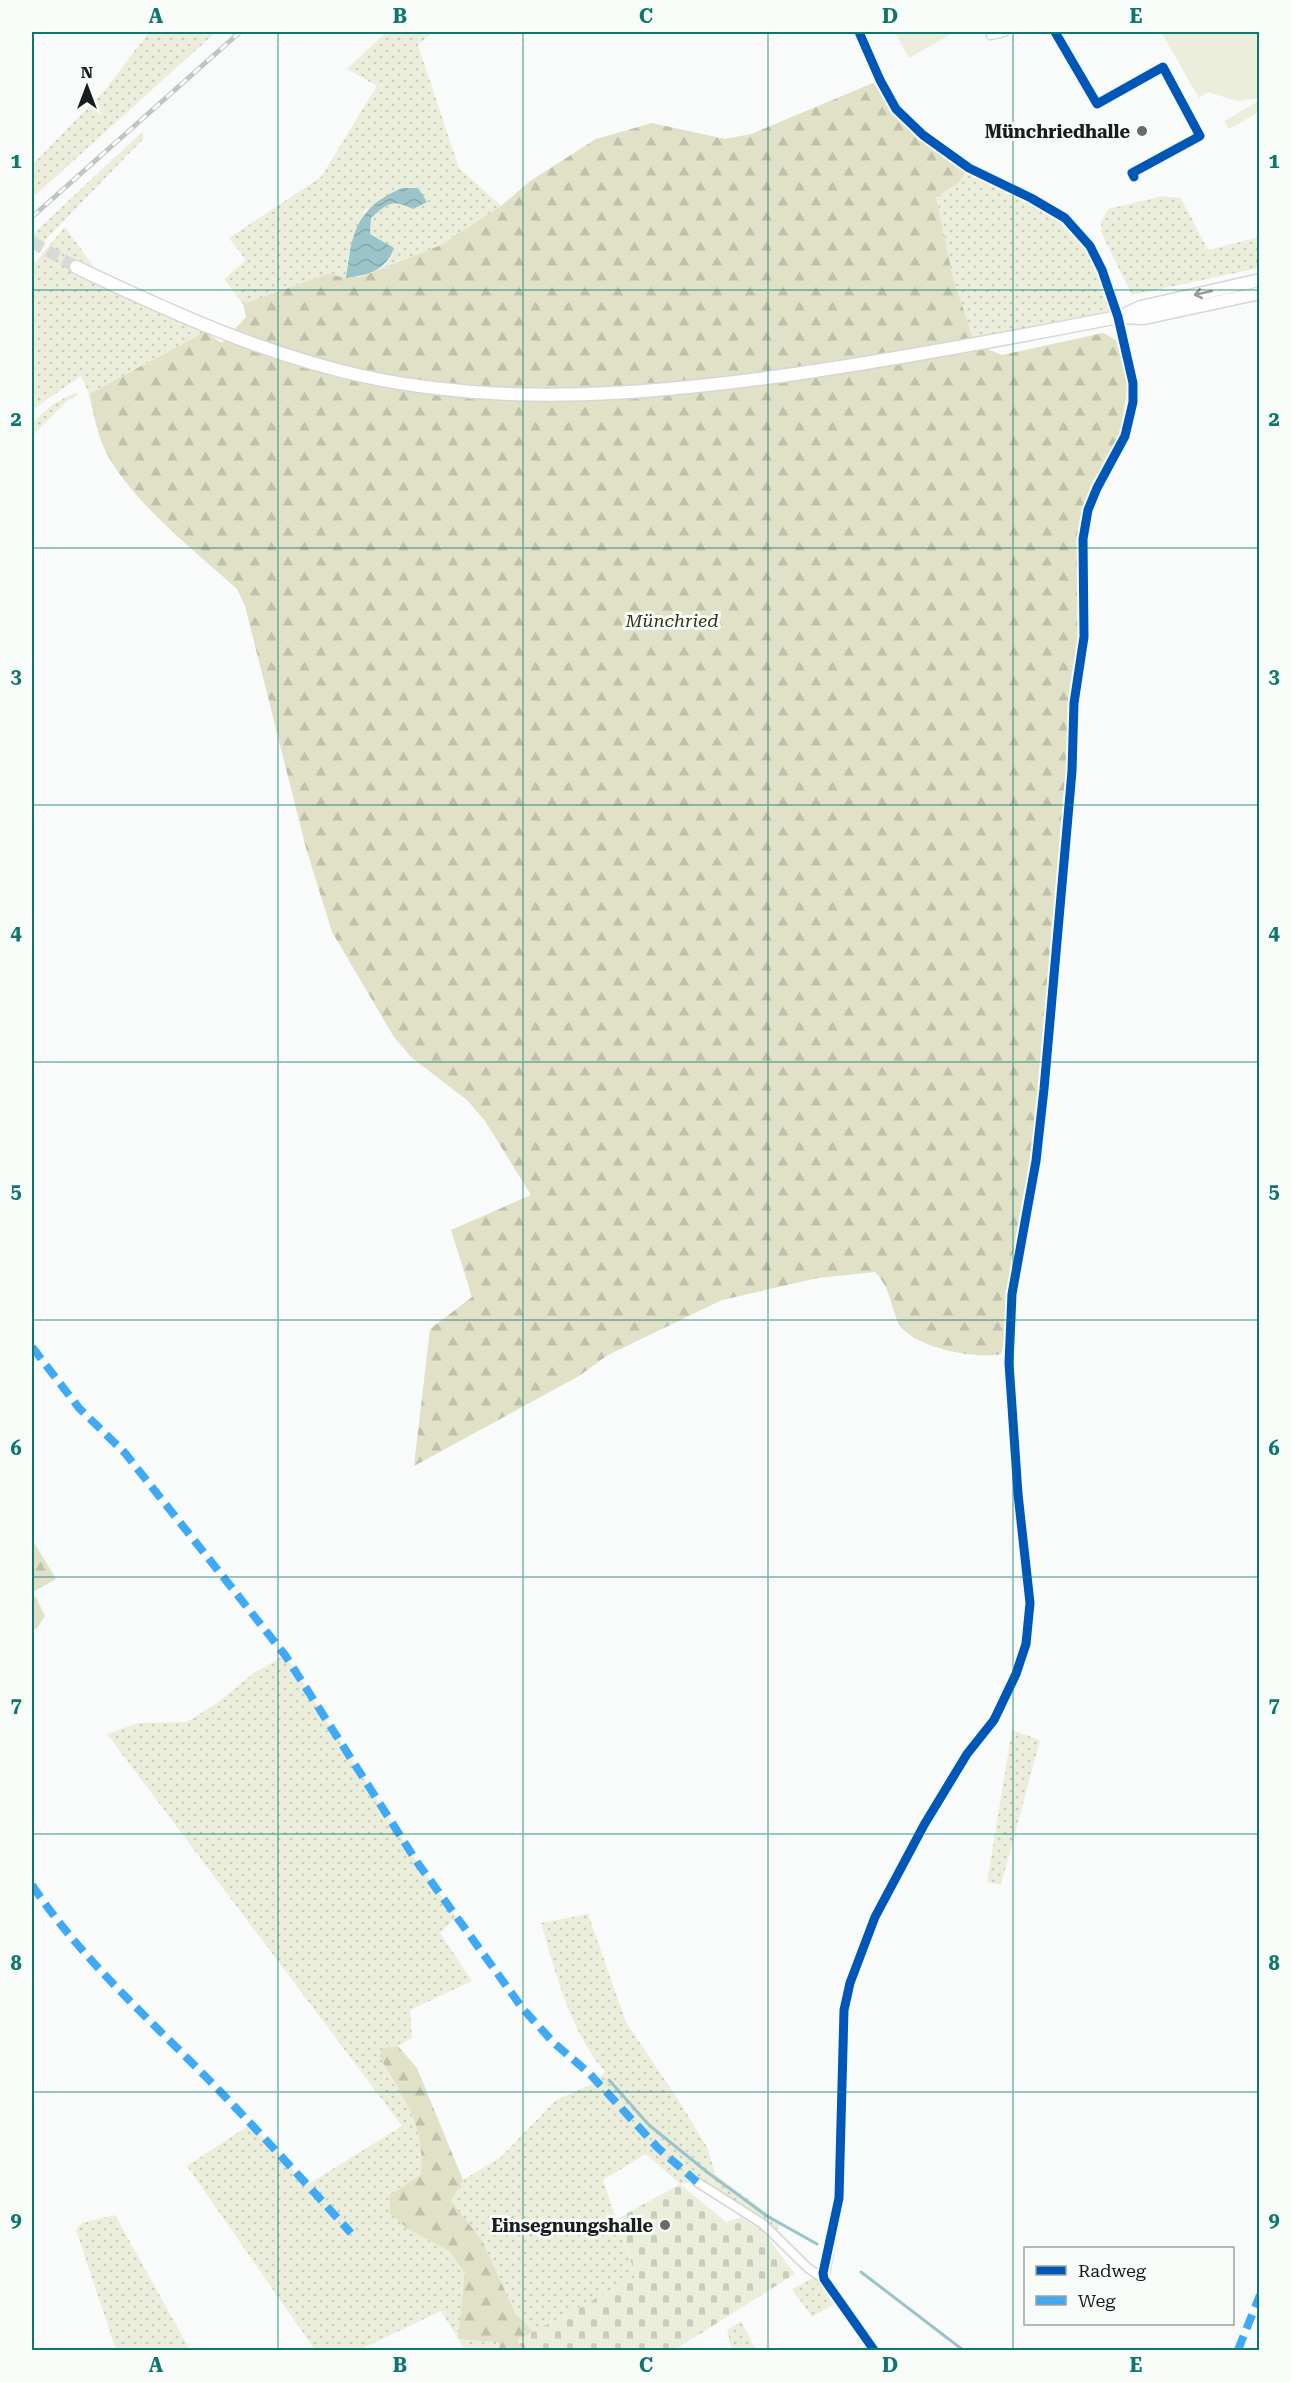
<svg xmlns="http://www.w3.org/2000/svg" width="1291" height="2382" font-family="'Roboto Serif',serif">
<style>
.grass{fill:url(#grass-dots)}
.forest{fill:url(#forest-firs)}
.cemetery{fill:url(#cemetery-stones)}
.pitch{fill:#eceedc}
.water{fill:url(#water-waves)}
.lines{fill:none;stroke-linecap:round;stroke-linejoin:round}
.stream{stroke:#9ac4c9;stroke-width:3}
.secondary-tunnel{stroke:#d7dad8;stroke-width:12;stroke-dasharray:12 6;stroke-linecap:butt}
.street-casing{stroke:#d5d7d5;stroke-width:11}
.secondary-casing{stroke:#d5d7d5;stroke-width:15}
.street{stroke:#fefefe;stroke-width:8}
.secondary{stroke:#fefefe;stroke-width:12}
.rail-casing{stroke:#c2c4c3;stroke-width:5}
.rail{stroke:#f7fcf9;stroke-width:3;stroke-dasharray:9;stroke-linecap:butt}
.quiet{stroke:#3fa9f5;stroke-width:8;stroke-dasharray:15 8;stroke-linecap:butt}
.cycleway-casing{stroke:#f7fcf9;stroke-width:13}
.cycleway{stroke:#0057b8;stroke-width:9}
.oneway{stroke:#989998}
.grid{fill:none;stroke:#0f766e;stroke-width:1.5;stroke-opacity:0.55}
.poi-dot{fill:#686b69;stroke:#f7fcf9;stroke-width:2}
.labels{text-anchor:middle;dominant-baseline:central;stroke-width:6;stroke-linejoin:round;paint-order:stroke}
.poi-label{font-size:18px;font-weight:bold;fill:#1b1d1c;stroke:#f7fcf9;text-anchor:end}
.park-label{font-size:18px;font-style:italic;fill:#34330e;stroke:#f7fcf9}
.neatline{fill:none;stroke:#0f766e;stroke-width:2}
.grid-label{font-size:20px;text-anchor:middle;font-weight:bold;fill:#0f766e}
</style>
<defs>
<pattern id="grass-dots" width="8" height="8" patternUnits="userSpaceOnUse" patternTransform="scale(1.5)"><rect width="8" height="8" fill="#eceedc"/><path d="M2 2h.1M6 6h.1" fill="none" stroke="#caccbc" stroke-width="1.8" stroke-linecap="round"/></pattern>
<pattern id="forest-firs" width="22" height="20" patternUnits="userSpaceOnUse" patternTransform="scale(1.5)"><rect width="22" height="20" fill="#e0e1c7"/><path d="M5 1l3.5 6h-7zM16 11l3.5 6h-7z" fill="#c0c1aa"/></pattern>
<pattern id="cemetery-stones" width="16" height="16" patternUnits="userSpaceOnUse" patternTransform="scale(1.5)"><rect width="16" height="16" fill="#eceedc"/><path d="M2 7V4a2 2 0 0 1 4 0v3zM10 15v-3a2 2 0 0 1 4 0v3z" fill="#caccbc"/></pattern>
<pattern id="water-waves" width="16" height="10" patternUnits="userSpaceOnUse" patternTransform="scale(1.5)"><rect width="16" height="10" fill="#9ac4c9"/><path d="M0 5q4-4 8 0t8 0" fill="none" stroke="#84a8ac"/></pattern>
</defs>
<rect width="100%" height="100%" fill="#f8fbf9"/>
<!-- grass -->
<path class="grass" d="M 149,32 L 216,32 L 32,198 L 32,165 L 105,90 Z
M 386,32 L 433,32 L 418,45 L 459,168 L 501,206 L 441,245 L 380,269 L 389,261 L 394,248 L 370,234 L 371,218 C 388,203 391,199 413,209 L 418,188 L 365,210 L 348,257 L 346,278 L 328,275 L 243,304 L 224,279 L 246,260 L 229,238 L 321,177 L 377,86 L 347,69 Z
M 143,131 L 143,139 L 32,254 L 32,235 Z
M 969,168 L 1065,218 L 1090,246 L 1118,317 L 975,344 L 953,278 L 936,197 L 958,183 Z
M 1163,196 L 1181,198 L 1208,250 L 1259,237 L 1259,268 L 1132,295 L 1101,232 L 1101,222 L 1108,209 Z
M 65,227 L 94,267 L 84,263 L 76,267 L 78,276 L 205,332 L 89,394 L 81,376 L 32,410 L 32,266 Z
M 74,393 L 79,395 L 67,401 L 32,436 L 32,423 L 53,404 Z
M 285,1655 L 417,1862 L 456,1917 L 440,1933 L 472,1981 L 410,2010 L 412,2038 L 398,2046 L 383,2048 L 379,2056 C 401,2094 428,2129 420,2175 L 390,2195 L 408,2229 L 449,2251 L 465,2273 L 500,2350 L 465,2350 L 441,2311 L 359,2350 L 315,2350 L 187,2166 L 251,2124 L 307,2185 L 402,2126 L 107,1734 L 138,1723 L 187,1722 L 217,1703 L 254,1673 Z
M 1012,1730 L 1040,1740 L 1001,1885 L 987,1882 Z
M 588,1914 L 626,2022 L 681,2104 L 708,2149 L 715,2174 L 783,2225 L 772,2233 L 697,2182 L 680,2184 L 646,2154 L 603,2180 L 636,2277 L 534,2332 L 515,2313 L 483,2242 L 450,2201 L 463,2180 L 501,2157 L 556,2100 L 590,2085 L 605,2072 C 570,2031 556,1974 541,1923 Z
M 115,2215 L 190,2350 L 116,2350 L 76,2230 L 82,2223 Z
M 815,2277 L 824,2286 L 834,2304 L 812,2317 L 792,2289 Z
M 741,2321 L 756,2350 L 732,2350 L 727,2330 Z"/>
<!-- forest -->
<path class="forest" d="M 880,80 L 897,109 L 969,168 L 958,183 L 936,197 L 953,278 L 975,344 L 1002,355 L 1103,333 L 1116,340 L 1128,381 L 1121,433 L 1086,510 L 1084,598 L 1034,1161 L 1010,1268 L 1004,1344 L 1001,1354 C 977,1360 909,1347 898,1322 C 890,1304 890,1287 875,1272 L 818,1278 L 722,1300 L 608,1355 L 579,1376 L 414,1466 L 430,1329 L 472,1297 L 451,1230 L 531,1195 L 485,1121 L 468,1101 L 411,1057 L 394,1037 L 332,932 L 306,848 L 245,606 L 237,589 C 196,552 122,494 102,443 C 96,428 93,410 89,394 L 205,332 L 222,343 L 246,317 L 243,304 L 328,274 L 346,278 L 363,276 L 441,245 L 501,206 L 530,181 L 596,139 L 652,123 L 725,139 L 751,134 Z
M 32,1539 L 56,1579 L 33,1592 L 45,1616 L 36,1629 L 32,1630 Z
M 398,2046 L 417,2068 L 463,2180 L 451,2201 L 483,2242 L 515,2313 L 534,2332 L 518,2340 L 522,2350 L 500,2350 L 498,2342 L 458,2339 L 465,2273 L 449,2251 L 408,2229 L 390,2213 L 390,2195 L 420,2175 C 428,2129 401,2094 379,2056 L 383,2048 Z"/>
<!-- cemetery -->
<path class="cemetery" d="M 680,2184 L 726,2222 L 741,2217 L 763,2231 L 795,2274 L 674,2350 L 522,2350 L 518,2340 L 636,2277 L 617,2219 Z"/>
<!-- pitch -->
<path class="pitch" d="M 894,32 L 955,32 L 909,58 Z
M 1161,32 L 1259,32 L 1259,98 L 1237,101 L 1208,92 L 1199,98 Z
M 1259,101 L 1259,112 L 1229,129 L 1224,121 Z"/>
<!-- water -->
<path class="water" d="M 402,188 L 418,188 L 427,202 L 413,209 C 391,199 388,203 371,218 L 370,234 L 394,248 C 386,271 368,275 346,278 C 352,232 356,208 402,188 Z"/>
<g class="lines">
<!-- stream -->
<path class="stream" d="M 609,2080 L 649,2125 L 707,2172 L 767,2216 L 817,2244
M 861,2272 L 963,2350"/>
<!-- secondary-tunnel -->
<path class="secondary-tunnel" d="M 32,242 L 76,267"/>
<!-- street casing -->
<g class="street-casing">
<path id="street" d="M 1055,32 L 1097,104 L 1163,67 L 1200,136 L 1132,173 L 1134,177
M 991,35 L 1004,32
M 697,2182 L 763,2224 L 808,2268 L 824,2279 L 874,2350
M 824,2279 L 839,2198 L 844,2010 L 850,1983 L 875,1917 L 924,1825 L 967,1754 L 994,1720 L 1016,1674 L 1026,1644 L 1030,1603 L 1018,1494 L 1009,1363 L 1012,1294 L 1036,1161 L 1044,1089 L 1072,771 L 1074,703 L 1084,637 L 1083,539 L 1088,510 L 1097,488 L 1125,436 L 1133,402 L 1133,383 L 1118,317 L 1102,270 L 1090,246 L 1065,218 L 1031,198 L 969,168 L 923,135 L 896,109 L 880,80 L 859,32"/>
</g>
<!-- secondary casing -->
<g class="secondary-casing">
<path id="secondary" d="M 76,267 C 170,312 265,355 367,377 C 509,407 654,394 795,374 C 903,358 1011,338 1118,317 L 1144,318 L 1260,293
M 1122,316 L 1141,307 L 1260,280"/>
</g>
<!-- street -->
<use href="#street" class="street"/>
<!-- secondary -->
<use href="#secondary" class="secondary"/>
<!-- rail casing -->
<g class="rail-casing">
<path id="rail" d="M 32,217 L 240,32"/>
</g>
<!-- rail -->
<use href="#rail" class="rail"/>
<!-- quiet -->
<path class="quiet" d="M 32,1347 L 79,1408 L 125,1453 L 285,1655 L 417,1862 L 523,2009 L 554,2043 L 589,2073 L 658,2148 L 697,2182
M 32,1885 C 80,1957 145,2015 205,2076 C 255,2127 303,2180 351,2233
M 1238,2350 L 1260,2295"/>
<!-- cycleway casing -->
<g class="cycleway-casing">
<path id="cycleway" d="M 859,32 L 880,80 L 896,109 L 923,135 L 969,168 L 1031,198 L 1065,218 L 1090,246 L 1102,270 L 1118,317 L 1133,383 L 1133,402 L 1125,436 L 1097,488 L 1088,510 L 1083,539 L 1084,637 L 1074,703 L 1072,771 L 1044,1089 L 1036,1161 L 1012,1294 L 1009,1363 L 1018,1494 L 1030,1603 L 1026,1644 L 1016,1674 L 994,1720 L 967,1754 L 924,1825 L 875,1917 L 850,1983 L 844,2010 L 839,2198 L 823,2273 L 824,2279 L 874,2350
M 1055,32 L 1097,104 L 1163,67 L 1200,136 L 1132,173 L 1134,177"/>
</g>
<!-- cycleway -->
<use href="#cycleway" class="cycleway"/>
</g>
<!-- one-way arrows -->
<defs><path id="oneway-shaft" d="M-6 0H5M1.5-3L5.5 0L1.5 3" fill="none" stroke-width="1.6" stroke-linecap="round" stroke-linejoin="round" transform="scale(1.5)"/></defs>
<use class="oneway" href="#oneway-shaft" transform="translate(1203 293) rotate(167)"/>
<!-- grid -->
<path class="grid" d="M 278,32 L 278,2350M 523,32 L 523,2350M 768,32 L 768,2350M 1013,32 L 1013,2350M 32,290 L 1260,290M 32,548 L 1260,548M 32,805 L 1260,805M 32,1062 L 1260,1062M 32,1320 L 1260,1320M 32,1577 L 1260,1577M 32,1834 L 1260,1834M 32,2092 L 1260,2092"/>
<!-- markers -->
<g class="poi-dot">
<circle cx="1142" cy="131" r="6"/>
<circle cx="665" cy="2225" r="6"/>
</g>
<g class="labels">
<!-- poi labels -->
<g class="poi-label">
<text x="1130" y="131">Münchriedhalle</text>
<text x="653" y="2225">Einsegnungshalle</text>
</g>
<!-- park labels -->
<g class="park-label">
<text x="672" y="620">Münchried</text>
</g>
</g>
<!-- border -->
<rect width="1291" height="2382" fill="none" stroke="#f7fcf9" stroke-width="66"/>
<!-- legend -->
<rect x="1024" y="2247" width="210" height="78" fill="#f7fcf9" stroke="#9fa3a1" stroke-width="1.5"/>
<rect x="1036" y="2266" width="30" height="9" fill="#0057b8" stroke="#9fa3a1" stroke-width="1.5"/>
<text x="1078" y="2277" font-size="18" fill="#1b1d1c">Radweg</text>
<rect x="1036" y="2296" width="30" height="9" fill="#3fa9f5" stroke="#9fa3a1" stroke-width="1.5"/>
<text x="1078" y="2307" font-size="18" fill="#1b1d1c">Weg</text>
<!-- north arrow -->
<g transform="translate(87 87)" stroke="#f7fcf9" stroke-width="4.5" paint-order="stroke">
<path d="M0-4.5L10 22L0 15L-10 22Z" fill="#1b1d1c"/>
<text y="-9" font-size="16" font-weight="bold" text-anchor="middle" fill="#1b1d1c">N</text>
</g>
<rect x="33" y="33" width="1225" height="2316" class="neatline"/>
<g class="grid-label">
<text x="156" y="23">A</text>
<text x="400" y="23">B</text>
<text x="646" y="23">C</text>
<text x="890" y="23">D</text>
<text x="1136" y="23">E</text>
<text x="16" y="168">1</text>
<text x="1274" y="168">1</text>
<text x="16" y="426">2</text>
<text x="1274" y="426">2</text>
<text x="16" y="683">3</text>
<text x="1274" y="683">3</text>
<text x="16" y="940">4</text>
<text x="1274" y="940">4</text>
<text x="16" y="1198">5</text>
<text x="1274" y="1198">5</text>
<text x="16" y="1455">6</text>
<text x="1274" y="1455">6</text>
<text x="16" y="1712">7</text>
<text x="1274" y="1712">7</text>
<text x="16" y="1970">8</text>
<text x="1274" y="1970">8</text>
<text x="16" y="2227">9</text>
<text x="1274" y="2227">9</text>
<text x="156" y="2372">A</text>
<text x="400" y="2372">B</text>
<text x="646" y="2372">C</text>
<text x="890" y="2372">D</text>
<text x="1136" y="2372">E</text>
</g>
</svg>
